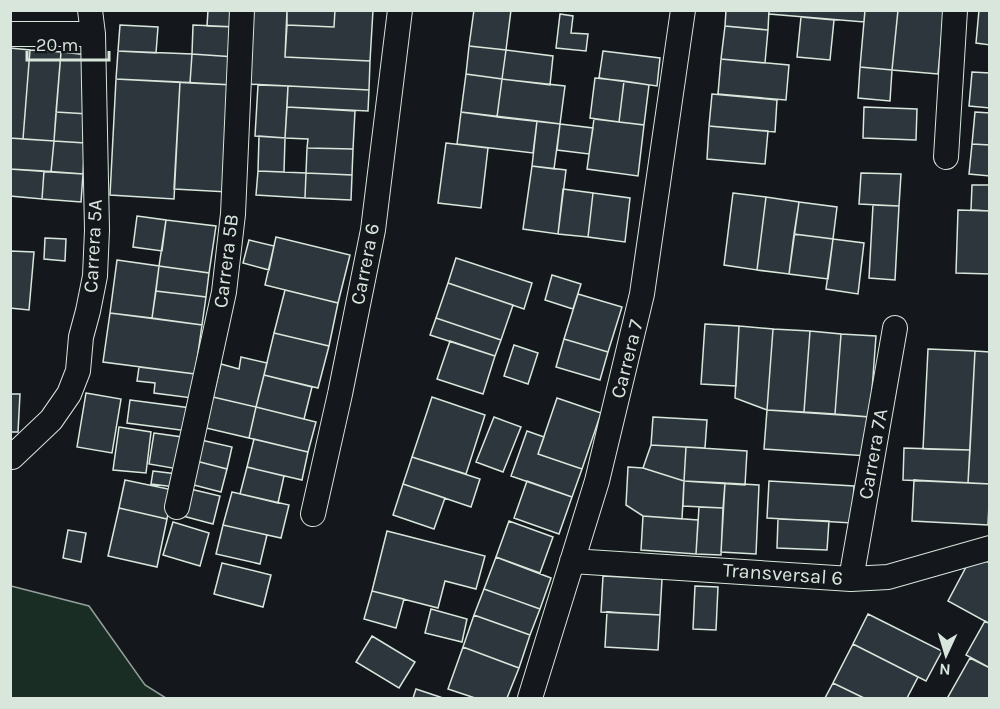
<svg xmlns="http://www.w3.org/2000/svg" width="1000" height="709" font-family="Karla,sans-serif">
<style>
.green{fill:#1a2d24;stroke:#939e99;stroke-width:1.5}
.building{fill:#2c363c;stroke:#d8e6dc;stroke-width:1.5}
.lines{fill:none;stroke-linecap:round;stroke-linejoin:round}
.street-casing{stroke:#d8e6dc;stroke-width:26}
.street{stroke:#14181c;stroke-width:24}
.labels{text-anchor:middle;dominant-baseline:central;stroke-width:4.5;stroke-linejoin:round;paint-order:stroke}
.street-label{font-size:20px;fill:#d8e6dc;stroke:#14181c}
</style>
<rect width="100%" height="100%" fill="#14181c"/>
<!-- green -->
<path class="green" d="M 11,586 L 89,606 L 145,685 L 166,698 L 11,698 Z"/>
<!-- building -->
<path class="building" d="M 208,10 L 237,10 L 236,27 L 207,26 Z
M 250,10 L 287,10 L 285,57 L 370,61 L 369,90 L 247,84 Z
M 287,10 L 335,10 L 334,27 L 287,25 Z
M 335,10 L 373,10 L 370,61 L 285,57 L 287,25 L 334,27 Z
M 474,10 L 511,10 L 506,50 L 469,46 Z
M 726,10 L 769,10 L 768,30 L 725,26 Z
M 769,10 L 865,10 L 864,22 L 769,14 Z
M 865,10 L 898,10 L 892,70 L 860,67 Z
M 898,10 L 944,10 L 938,74 L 892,70 Z
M 979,10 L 990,10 L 990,45 L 976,43 Z
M 560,14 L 573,16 L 571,33 L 588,34 L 586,51 L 556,48 Z
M 801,17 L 834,20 L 830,60 L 797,57 Z
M 120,25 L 158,27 L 156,53 L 118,51 Z
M 193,25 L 236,27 L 235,57 L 192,54 Z
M 725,26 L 768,30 L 765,63 L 721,59 Z
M 469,46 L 506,50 L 502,79 L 466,74 Z
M 10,48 L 30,50 L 23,139 L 10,138 Z
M 30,50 L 61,52 L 54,141 L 23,139 Z
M 506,50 L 553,56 L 550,85 L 502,79 Z
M 118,51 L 192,54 L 190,83 L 116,79 Z
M 603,51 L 660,58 L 657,86 L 599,78 Z
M 61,52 L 89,55 L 88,114 L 56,112 Z
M 192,54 L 235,57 L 233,85 L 190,83 Z
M 721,59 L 789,65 L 786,100 L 718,94 Z
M 860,67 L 892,70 L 890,101 L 858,98 Z
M 972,72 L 990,73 L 990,108 L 969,106 Z
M 466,74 L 502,79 L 497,117 L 461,112 Z
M 595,78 L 624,81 L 619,122 L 590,118 Z
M 116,79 L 180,82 L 174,199 L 110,195 Z
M 502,79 L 565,86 L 560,124 L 497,117 Z
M 624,81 L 649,85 L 644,125 L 619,122 Z
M 180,82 L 233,85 L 228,192 L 174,189 Z
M 258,85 L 288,86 L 285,138 L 255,136 Z
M 288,86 L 369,90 L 368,111 L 287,107 Z
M 712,94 L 777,100 L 775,132 L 709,126 Z
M 287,107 L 355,111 L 353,149 L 307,148 L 308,139 L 285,138 Z
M 864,107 L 917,109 L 916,140 L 863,138 Z
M 56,112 L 88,114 L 85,143 L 54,141 Z
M 461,112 L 537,121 L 533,153 L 457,144 Z
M 975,112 L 990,113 L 990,145 L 972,144 Z
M 594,119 L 644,125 L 638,176 L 587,169 Z
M 537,121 L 560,124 L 554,169 L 532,166 Z
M 560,124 L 593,128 L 589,154 L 557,150 Z
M 709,126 L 768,131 L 765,164 L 707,159 Z
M 259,136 L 285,138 L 284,172 L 258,171 Z
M 10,138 L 54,141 L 51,172 L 10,169 Z
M 54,141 L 85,143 L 83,174 L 51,172 Z
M 446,143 L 488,148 L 481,208 L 438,203 Z
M 972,144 L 990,145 L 990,176 L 969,174 Z
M 307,148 L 353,149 L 352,175 L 306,173 Z
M 532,166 L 566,170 L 558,234 L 523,229 Z
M 10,169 L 44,171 L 42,199 L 10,196 Z
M 44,171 L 83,174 L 81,202 L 42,199 Z
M 258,171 L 306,173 L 305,198 L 256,195 Z
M 306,173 L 352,175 L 351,200 L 305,198 Z
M 861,173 L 901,174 L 899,206 L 859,204 Z
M 972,185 L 990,185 L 990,211 L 971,210 Z
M 563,189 L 593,193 L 588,237 L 558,234 Z
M 593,193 L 630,198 L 625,242 L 588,237 Z
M 733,193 L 766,197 L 757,270 L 724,265 Z
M 766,197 L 799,202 L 789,274 L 757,270 Z
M 799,202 L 837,207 L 833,239 L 794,234 Z
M 873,205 L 899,206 L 895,280 L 869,278 Z
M 958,210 L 990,211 L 990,274 L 956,273 Z
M 137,216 L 166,220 L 162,251 L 133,247 Z
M 166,220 L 216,226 L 209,273 L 159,266 Z
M 794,234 L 833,239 L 828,279 L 789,274 Z
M 276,237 L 350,255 L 338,303 L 265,285 Z
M 45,238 L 66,239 L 65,261 L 44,259 Z
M 833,239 L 864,243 L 858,294 L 826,289 Z
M 249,240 L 274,246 L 269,270 L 243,263 Z
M 10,251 L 34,252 L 29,310 L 10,308 Z
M 456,258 L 532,283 L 524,309 L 448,283 Z
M 117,260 L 159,266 L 152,318 L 110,313 Z
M 159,266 L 209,273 L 206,297 L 156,291 Z
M 552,275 L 581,284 L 573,309 L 545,300 Z
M 448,283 L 513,305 L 501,340 L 436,318 Z
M 285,290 L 338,303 L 329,346 L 274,333 Z
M 156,291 L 206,297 L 202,325 L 152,318 Z
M 578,294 L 622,307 L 608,352 L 564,339 Z
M 110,313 L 202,325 L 195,374 L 103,362 Z
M 436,318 L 501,340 L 495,356 L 430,335 Z
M 705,324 L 739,326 L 736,386 L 701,384 Z
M 739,326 L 773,329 L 767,410 L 735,398 Z
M 773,329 L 810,331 L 804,412 L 767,410 Z
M 810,331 L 841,334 L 835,414 L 804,412 Z
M 274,333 L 329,346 L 318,388 L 264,375 Z
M 841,334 L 876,336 L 870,417 L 835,414 Z
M 564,339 L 608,352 L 600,380 L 556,367 Z
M 450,341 L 495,356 L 483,394 L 437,379 Z
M 514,345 L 538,353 L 528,384 L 504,376 Z
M 928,349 L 975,351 L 970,450 L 923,449 Z
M 975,351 L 990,352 L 990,484 L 968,483 Z
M 241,357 L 267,363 L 256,407 L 213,397 L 221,364 L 239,369 Z
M 139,367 L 195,374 L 192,398 L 154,393 L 155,383 L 137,381 Z
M 264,375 L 312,387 L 304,419 L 256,407 Z
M 86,393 L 121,399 L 112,453 L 77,447 Z
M 10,394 L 20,394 L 18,432 L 10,432 Z
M 213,397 L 256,407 L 249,438 L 206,428 Z
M 432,397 L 485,415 L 466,474 L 412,457 Z
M 557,398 L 601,413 L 582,469 L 538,454 Z
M 130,400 L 191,408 L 188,431 L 127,423 Z
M 256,407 L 316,422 L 308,452 L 249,438 Z
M 767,410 L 870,417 L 868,456 L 764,449 Z
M 494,417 L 521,427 L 503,472 L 476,462 Z
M 653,417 L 707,420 L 705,448 L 651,445 Z
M 119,427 L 151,432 L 146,473 L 113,470 Z
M 527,431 L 544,437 L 538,454 L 582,469 L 572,497 L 511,476 Z
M 154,433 L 182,437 L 178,469 L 149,464 Z
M 254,439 L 308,452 L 302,480 L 247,467 Z
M 201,440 L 232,447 L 227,469 L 196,461 Z
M 651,445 L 686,447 L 684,481 L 643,468 Z
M 686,447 L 747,451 L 745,485 L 684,481 Z
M 904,448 L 970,450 L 968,483 L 903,480 Z
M 412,457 L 480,479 L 471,507 L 403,484 Z
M 196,461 L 227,469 L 221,492 L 190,484 Z
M 247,467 L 284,476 L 278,503 L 240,494 Z
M 628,467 L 643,468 L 684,481 L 682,519 L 643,516 L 626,505 Z
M 153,471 L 177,474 L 175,487 L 151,484 Z
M 125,480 L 173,490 L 167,519 L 119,508 Z
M 914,480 L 990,484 L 988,525 L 912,521 Z
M 527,481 L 572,497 L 559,534 L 514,518 Z
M 684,481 L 725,483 L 723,508 L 683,506 Z
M 769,481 L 854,486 L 852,523 L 767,518 Z
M 725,483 L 759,485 L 756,554 L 721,552 Z
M 403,484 L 445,498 L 434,529 L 393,515 Z
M 186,488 L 220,496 L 213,524 L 179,515 Z
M 232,492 L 289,505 L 281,538 L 223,525 Z
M 699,507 L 723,508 L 721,555 L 696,554 Z
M 119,508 L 167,519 L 157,567 L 108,556 Z
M 643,516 L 698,520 L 696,554 L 641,550 Z
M 778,519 L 829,521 L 827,550 L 777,548 Z
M 509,521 L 553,537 L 540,573 L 496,557 Z
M 173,522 L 209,533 L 200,566 L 163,555 Z
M 223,525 L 267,535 L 260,564 L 216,554 Z
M 68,530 L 86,533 L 81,562 L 63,558 Z
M 387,531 L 485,556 L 476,589 L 445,581 L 438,608 L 372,591 Z
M 973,554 L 990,563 L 990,624 L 948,601 Z
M 496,557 L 551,578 L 540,609 L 484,589 Z
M 222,563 L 271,575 L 263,607 L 214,594 Z
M 603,576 L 662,579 L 660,615 L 601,612 Z
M 695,586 L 718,587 L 716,630 L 693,629 Z
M 484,589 L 540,609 L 530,635 L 474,615 Z
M 372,591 L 404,599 L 396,628 L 364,619 Z
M 431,609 L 467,619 L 462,642 L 425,633 Z
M 607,612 L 660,615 L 658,650 L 605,647 Z
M 868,614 L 942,651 L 926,681 L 853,644 Z
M 474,615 L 530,635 L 519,668 L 463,647 Z
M 985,621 L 990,624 L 990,668 L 966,655 Z
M 372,636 L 415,662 L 399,688 L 356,662 Z
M 853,644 L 918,677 L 907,698 L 864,698 L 833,683 Z
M 463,647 L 519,668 L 507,698 L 475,698 L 448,689 Z
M 970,658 L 990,668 L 990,698 L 950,698 L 948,697 Z
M 833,683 L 864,698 L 825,698 Z
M 416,689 L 443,698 L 413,698 Z"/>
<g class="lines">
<!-- street casing -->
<g class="street-casing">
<path id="street" d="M 10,34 L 93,34
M 946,157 L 955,10
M 12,457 L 51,420 L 69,394 L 78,371 L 81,337 L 88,311 L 95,276 L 97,230 L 93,34 L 90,10
M 177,507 L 224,292 L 233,214 L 242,10
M 313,514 L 340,394 L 373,230 L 400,10
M 572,561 L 851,579 L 888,577 L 990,548
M 851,579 L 895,328
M 530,698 L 597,481 L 642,294 L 683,10"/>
</g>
<!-- street -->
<use href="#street" class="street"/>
</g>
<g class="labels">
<!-- street labels -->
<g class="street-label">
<text transform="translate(93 246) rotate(-87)">Carrera 5A</text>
<text transform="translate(226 261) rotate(-83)">Carrera 5B</text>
<text transform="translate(365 264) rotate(-79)">Carrera 6</text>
<text transform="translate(627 359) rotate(-76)">Carrera 7</text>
<text transform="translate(873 454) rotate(-80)">Carrera 7A</text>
<text transform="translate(783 574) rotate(4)">Transversal 6</text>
</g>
</g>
<!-- border -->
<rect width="1000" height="709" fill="none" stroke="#d8e6dc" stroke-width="24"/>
<!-- north arrow -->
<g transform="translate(946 655) rotate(184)" stroke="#14181c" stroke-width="4.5" paint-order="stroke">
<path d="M0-4.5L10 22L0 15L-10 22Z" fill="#d8e6dc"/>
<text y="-9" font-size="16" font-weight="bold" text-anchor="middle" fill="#d8e6dc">N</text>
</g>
<!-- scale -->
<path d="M27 51v9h82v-9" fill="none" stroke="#d8e6dc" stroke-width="3"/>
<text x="36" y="51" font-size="18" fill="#d8e6dc" stroke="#14181c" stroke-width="4.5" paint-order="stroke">20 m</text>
</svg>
